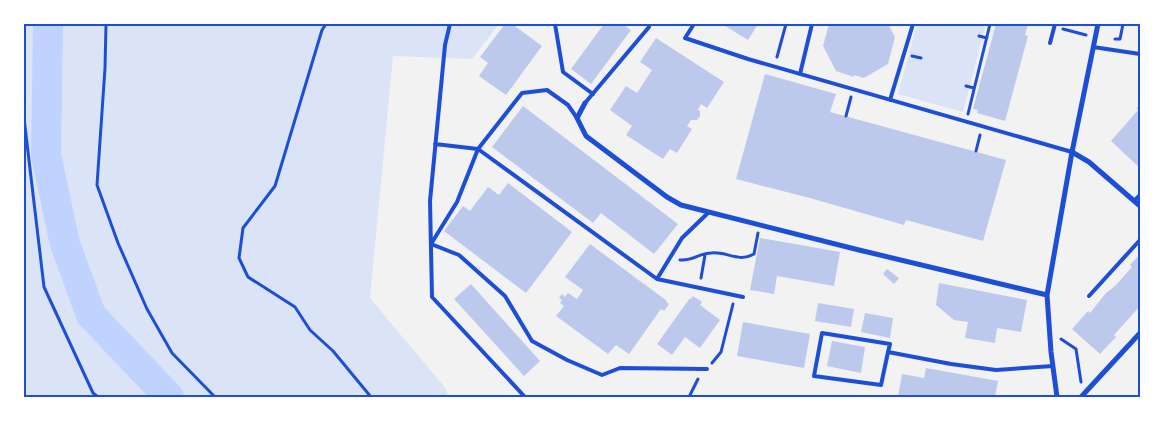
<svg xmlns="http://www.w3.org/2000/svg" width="1164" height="421" font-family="Bitter,serif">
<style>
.green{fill:#dbe4f7}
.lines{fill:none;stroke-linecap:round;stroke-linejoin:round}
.river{stroke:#bfd3fe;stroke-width:30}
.building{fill:#bdc9ec}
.path{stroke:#1d4ed8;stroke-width:3}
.service{stroke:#1d4ed8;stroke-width:4}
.minor{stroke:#1d4ed8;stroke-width:5}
.neatline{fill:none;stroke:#1d4ed8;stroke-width:2}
</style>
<rect width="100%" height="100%" fill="#f2f2f2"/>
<!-- green -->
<path class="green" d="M 24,24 L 499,24 L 472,59 L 393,56 L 370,298 L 446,389 L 448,397 L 24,397 Z
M 917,24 L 972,24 L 985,27 L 963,112 L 898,94 Z"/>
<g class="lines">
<!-- river -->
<path class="river" d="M 48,24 L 46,155 L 65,244 L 91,315 L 169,397"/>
</g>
<!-- building -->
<path class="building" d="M 505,24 L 512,24 L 542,46 L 506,95 L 479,76 L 488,63 L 480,57 Z
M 604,24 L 622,24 L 631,30 L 591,84 L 571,69 Z
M 722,24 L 758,24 L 748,40 Z
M 829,24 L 888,24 L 895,37 L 888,64 L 864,78 L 854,75 L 854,77 L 836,71 L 823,46 Z
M 996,24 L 1028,24 L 1025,35 L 1028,36 L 1005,121 L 977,113 L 978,110 L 973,109 Z
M 656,38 L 724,82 L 707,108 L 701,104 L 698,110 L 700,111 L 700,116 L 697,120 L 691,120 L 687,126 L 692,129 L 677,153 L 670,149 L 663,159 L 626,135 L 632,126 L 610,110 L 626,86 L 637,93 L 652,70 L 640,62 Z
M 765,74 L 836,94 L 830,112 L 1006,160 L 983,241 L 906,220 L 904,225 L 810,198 L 736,179 Z
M 1140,104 L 1140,168 L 1111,141 L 1139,109 L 1136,109 Z
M 523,106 L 678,224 L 654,254 L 601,213 L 593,223 L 492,147 Z
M 508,183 L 572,232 L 526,293 L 444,231 L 463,206 L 470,211 L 488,187 L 499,195 Z
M 760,238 L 840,252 L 834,286 L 777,276 L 774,294 L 750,290 Z
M 590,244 L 667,301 L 666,302 L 669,304 L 664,311 L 661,309 L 629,354 L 616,345 L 608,354 L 556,316 L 564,306 L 560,303 L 562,300 L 559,298 L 562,294 L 565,297 L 568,293 L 577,299 L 583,290 L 565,277 Z
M 1140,254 L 1140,306 L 1114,335 L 1116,337 L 1100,354 L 1072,329 L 1088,311 L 1090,313 L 1106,293 L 1115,286 L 1132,267 L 1130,265 Z
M 887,269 L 899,278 L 894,284 L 883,274 Z
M 939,283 L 1027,300 L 1021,332 L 997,328 L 995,343 L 965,338 L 968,322 L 954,320 L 936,305 Z
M 471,284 L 540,361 L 524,376 L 454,299 Z
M 693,296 L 702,302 L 700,305 L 720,320 L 700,348 L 685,337 L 672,355 L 657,344 L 690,298 L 691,299 Z
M 818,303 L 854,309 L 851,327 L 815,321 Z
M 865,313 L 893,318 L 890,338 L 861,332 Z
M 743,322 L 810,334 L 804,368 L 737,356 Z
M 832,341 L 865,347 L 861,373 L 827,366 Z
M 926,368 L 998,381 L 995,397 L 898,397 L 902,374 L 924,378 Z"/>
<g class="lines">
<!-- path -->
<path class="path" d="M 106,24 L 105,68 L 97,185 L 118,243 L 147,309 L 172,353 L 215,397
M 326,24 L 322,30 L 275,186 L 243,228 L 239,258 L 248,277 L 295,307 L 310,330 L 333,351 L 371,397
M 1063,29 L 1086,35
M 979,36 L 987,38
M 1115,39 L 1120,39 L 1123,24
M 912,56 L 921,58
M 777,57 L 786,24
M 966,86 L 974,88
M 968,114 L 990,24
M 846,116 L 851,97
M 24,118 L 44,287 L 93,393 L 98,397
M 976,151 L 980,135
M 680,260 C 694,261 699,253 711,253 C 727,251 738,263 754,254 L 758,233
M 701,278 L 705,255
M 1061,339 L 1076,349 L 1081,382
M 712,363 L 721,352 L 733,304
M 689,397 L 698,379"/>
<!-- service -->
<path class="service" d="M 450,24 L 445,45 L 430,201 L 432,297 L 525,397
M 555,24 L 563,72 L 593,94
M 694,24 L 685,38 L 748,59 L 1072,152
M 1050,43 L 1055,24
M 1093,47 L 1140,54
M 800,74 L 812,24
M 890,100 L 913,24
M 585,103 L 649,27
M 577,118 L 568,105 L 547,90 L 522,93 L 478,149 L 657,279 L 743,297
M 435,144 L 478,149 L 457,202 L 431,244 L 459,255 L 505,296 L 532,341 L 567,360 L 602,375 L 620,368 L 707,369
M 1134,201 L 1140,195
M 657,279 L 682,238 L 709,212
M 1089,296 L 1140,240
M 888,352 L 890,344 L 822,333 L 814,376 L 881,385 L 888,352 L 951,364 L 996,370 L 1053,366"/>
<!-- minor -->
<path class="minor" d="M 585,103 L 577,118 L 586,136 L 667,197 L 681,205 L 859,250 L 1047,295
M 1072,152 L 1089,162 L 1140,206
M 1057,397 L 1051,352 L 1047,295 L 1072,152 L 1098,24
M 1081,397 L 1140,333"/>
</g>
<!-- border -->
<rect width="1164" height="421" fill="none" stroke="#ffffff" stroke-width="50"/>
<rect x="25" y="25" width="1114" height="371" class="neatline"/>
</svg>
